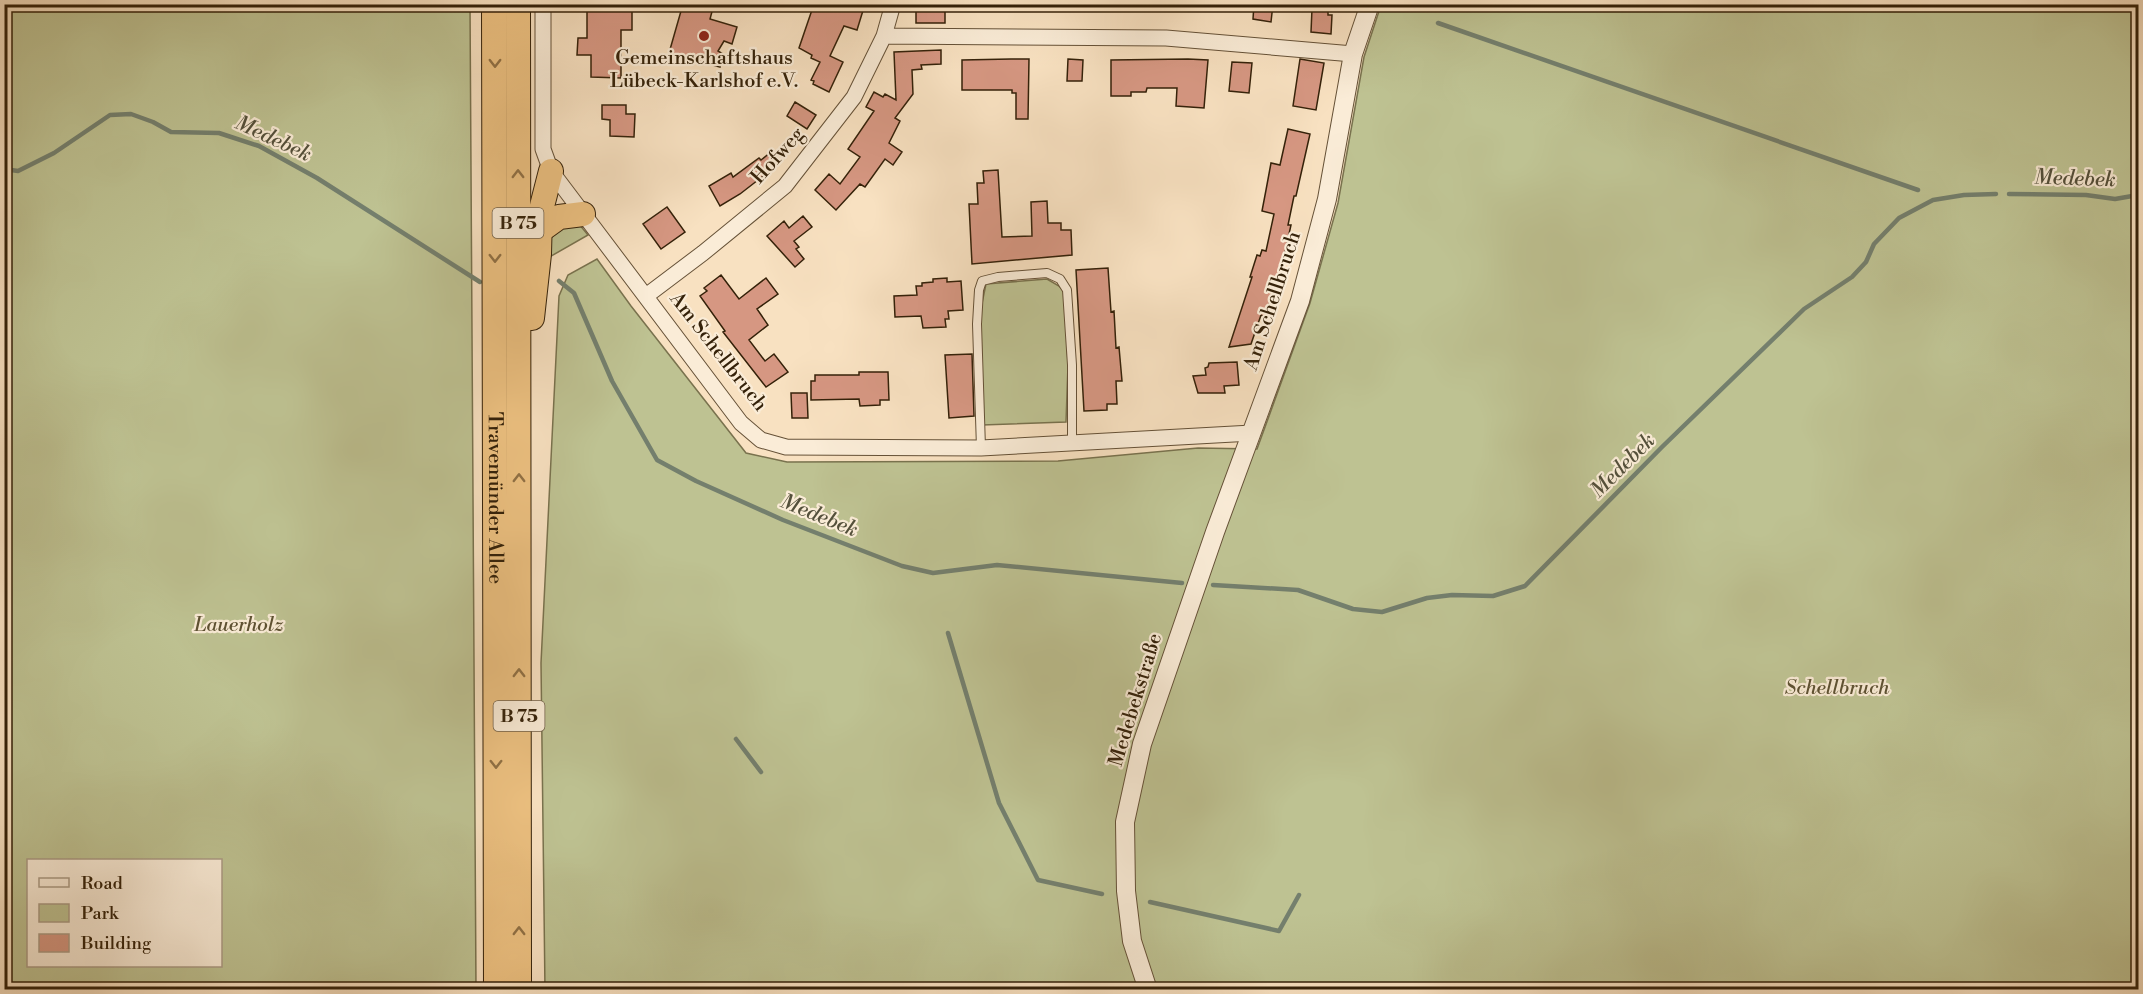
<svg xmlns="http://www.w3.org/2000/svg" width="2143" height="994" font-family="'Libre Bodoni',serif">
<style>
.green{fill:#bec292;stroke:#79724e;stroke-width:1.5;fill-rule:evenodd}
.lines{fill:none;stroke-linecap:round;stroke-linejoin:round}
.stream{stroke:#747f6d;stroke-width:4.5}
.building{fill:#d69782;stroke:#342109;stroke-width:1.5}
.service-casing{stroke:#655137;stroke-width:10}
.minor-casing{stroke:#655137;stroke-width:17}
.tertiary-casing{stroke:#655137;stroke-width:20}
.trunk-casing{stroke:#342109;stroke-width:26}
.service{stroke:#faecd7;stroke-width:8}
.minor{stroke:#faecd7;stroke-width:15}
.tertiary{stroke:#faecd7;stroke-width:18}
.trunk{stroke:#ecc080;stroke-width:24}
.oneway{stroke:#907044}
.poi-dot{fill:#8f2418;stroke:#faecd7;stroke-width:2}
.labels{text-anchor:middle;dominant-baseline:central;stroke-width:4.5;stroke-linejoin:round;paint-order:stroke}
.shield{fill:#faecd7;stroke:#6f5e47;stroke-width:1.5}
.shield-label{font-size:18px;font-weight:bold;fill:#342109}
.poi-label{font-size:20px;fill:#342109;stroke:#faecd7}
.street-label{font-size:20px;fill:#342109;stroke:#faecd7}
.park-label{font-size:20px;font-style:italic;fill:#5d5132;stroke:#faecd7}
.water-label{font-size:21px;font-style:italic;fill:#54503b;stroke:#faecd7}
</style>
<rect width="100%" height="100%" fill="#f8e1c1"/>
<filter id="stains"><feTurbulence type="fractalNoise" baseFrequency=".00333" numOctaves="4"/><feColorMatrix values="0 0 0 0 .2 0 0 0 0 .09 0 0 0 0 .02 0 0 0 .5 -.17"/></filter>
<radialGradient id="worn" r=".72"><stop offset=".6" stop-color="#630" stop-opacity="0"/><stop offset="1" stop-color="#630" stop-opacity=".3"/></radialGradient>
<!-- green -->
<path class="green" d="M 5,4 L 470,5 L 476,989 L 5,989 ZM 220,860 L 220,966 L 28,966 L 28,860 Z
M 1381,5 L 2138,5 L 2138,989 L 545,990 L 541,663 L 559,296 L 568,275 L 597,259 L 631,306 L 746,453 L 787,462 L 1058,461 L 1198,448 L 1257,449 L 1310,303 L 1338,203 L 1364,57 Z
M 579,224 L 588,235 L 546,259 L 547,235 L 555,227 Z
M 1047,279 L 1059,286 L 1065,292 L 1068,365 L 1066,422 L 982,425 L 981,308 L 986,284 Z"/>
<g class="lines">
<!-- stream -->
<path class="stream" d="M 1438,23 L 1918,190
M 4,169 L 18,171 L 54,153 L 110,115 L 131,114 L 153,122 L 171,132 L 219,133 L 259,146 L 317,178 L 480,282
M 2009,194 L 2086,195 L 2115,199 L 2138,195
M 559,281 L 574,293 L 612,381 L 657,460 L 696,481 L 783,520 L 902,566 L 933,573 L 997,565 L 1182,583
M 1213,585 L 1298,590 L 1353,609 L 1382,612 L 1427,598 L 1452,595 L 1493,596 L 1525,586 L 1662,447 L 1804,309 L 1852,277 L 1866,262 L 1874,244 L 1899,218 L 1933,200 L 1964,195 L 1996,194
M 948,633 L 999,803 L 1038,880 L 1102,894
M 736,739 L 761,772
M 1150,902 L 1279,931 L 1299,895"/>
</g>
<!-- building -->
<path class="building" d="M 587,4 L 632,4 L 632,30 L 621,30 L 621,78 L 591,77 L 591,55 L 577,55 L 578,38 L 587,38 Z
M 683,4 L 714,4 L 710,19 L 737,27 L 732,44 L 724,41 L 718,51 L 723,54 L 720,67 L 669,53 Z
M 814,4 L 865,4 L 857,30 L 844,26 L 830,56 L 843,62 L 829,92 L 813,84 L 814,81 L 811,80 L 820,62 L 811,58 L 812,55 L 799,48 Z
M 916,4 L 945,4 L 945,23 L 916,23 Z
M 1254,4 L 1273,4 L 1271,22 L 1253,19 Z
M 1312,9 L 1328,11 L 1328,15 L 1332,15 L 1331,34 L 1311,32 Z
M 941,50 L 941,64 L 921,65 L 922,69 L 912,70 L 913,94 L 895,118 L 900,121 L 889,143 L 902,152 L 893,165 L 885,159 L 865,187 L 860,184 L 836,210 L 815,190 L 829,174 L 840,184 L 860,157 L 848,149 L 874,111 L 866,107 L 874,92 L 883,97 L 885,94 L 896,100 L 894,52 Z
M 1011,59 L 1029,59 L 1028,119 L 1016,119 L 1016,93 L 1012,93 L 1012,90 L 962,90 L 962,60 Z
M 1068,59 L 1083,60 L 1082,81 L 1067,81 Z
M 1188,59 L 1208,60 L 1204,108 L 1176,106 L 1177,88 L 1147,88 L 1146,92 L 1131,92 L 1131,96 L 1111,96 L 1111,60 Z
M 1300,59 L 1324,63 L 1316,110 L 1293,106 Z
M 1232,62 L 1252,63 L 1249,93 L 1229,91 Z
M 795,102 L 816,115 L 807,129 L 787,116 Z
M 602,105 L 626,105 L 626,114 L 635,114 L 634,137 L 610,136 L 610,120 L 602,119 Z
M 1288,129 L 1310,134 L 1296,196 L 1294,196 L 1288,225 L 1291,225 L 1284,257 L 1265,317 L 1261,315 L 1251,344 L 1229,347 L 1252,277 L 1250,277 L 1257,255 L 1260,256 L 1262,250 L 1266,251 L 1274,214 L 1262,211 L 1266,190 L 1271,163 L 1280,165 Z
M 771,152 L 780,163 L 740,194 L 720,206 L 709,186 L 731,173 L 733,177 L 759,158 L 761,160 Z
M 998,170 L 1002,237 L 1032,236 L 1031,202 L 1047,201 L 1048,223 L 1061,223 L 1061,230 L 1071,230 L 1072,255 L 972,264 L 969,204 L 978,204 L 977,183 L 984,183 L 983,171 Z
M 667,207 L 685,232 L 661,249 L 643,224 Z
M 803,216 L 812,227 L 794,241 L 799,247 L 796,249 L 804,259 L 795,267 L 767,236 L 784,221 L 789,228 Z
M 1108,268 L 1111,312 L 1114,311 L 1116,348 L 1119,347 L 1122,381 L 1116,381 L 1117,404 L 1107,404 L 1107,410 L 1084,411 L 1076,270 Z
M 721,275 L 739,299 L 766,278 L 778,294 L 757,309 L 768,325 L 749,340 L 765,361 L 774,354 L 788,372 L 766,387 L 723,332 L 725,331 L 700,296 L 707,291 L 704,288 Z
M 947,278 L 947,282 L 961,281 L 963,310 L 948,311 L 949,319 L 945,319 L 946,327 L 923,328 L 921,316 L 895,317 L 894,296 L 917,295 L 916,286 L 922,286 L 922,283 L 933,282 L 933,279 Z
M 972,354 L 974,416 L 949,418 L 945,355 Z
M 1237,362 L 1239,385 L 1224,386 L 1225,393 L 1198,393 L 1193,376 L 1206,375 L 1205,368 L 1208,367 L 1209,363 Z
M 859,372 L 888,372 L 889,400 L 880,400 L 880,405 L 860,406 L 859,399 L 811,400 L 811,381 L 815,381 L 815,375 L 859,375 Z
M 791,393 L 807,393 L 808,418 L 792,418 Z"/>
<g class="lines">
<!-- service casing -->
<g class="service-casing">
<path id="service" d="M 981,448 L 977,324 L 979,290 L 982,281 L 998,277 L 1047,273 L 1060,279 L 1067,290 L 1072,365 L 1072,443"/>
</g>
<!-- minor casing -->
<g class="minor-casing">
<path id="minor" d="M 543,4 L 543,149 L 551,171 L 741,423 L 761,440 L 786,447 L 981,448 L 1252,433
M 884,36 L 1166,38 L 1353,54
M 646,296 L 703,253 L 785,186 L 854,97 L 884,36 L 893,4"/>
</g>
<!-- tertiary casing -->
<g class="tertiary-casing">
<path id="tertiary" d="M 1148,990 L 1132,941 L 1126,891 L 1125,822 L 1142,744 L 1215,532 L 1300,301 L 1327,199 L 1353,54 L 1370,4"/>
</g>
<!-- trunk casing -->
<g class="trunk-casing">
<g id="trunk">
<path id="s1" d="M 494,4 L 496,990"/>
<path d="M 518,4 L 519,990"/>
<path d="M 541,230 L 559,217 L 583,214"/>
<path d="M 532,318 L 539,254 L 540,214 L 551,171"/>
</g>
</g>
<!-- service -->
<use href="#service" class="service"/>
<!-- minor -->
<use href="#minor" class="minor"/>
<!-- tertiary -->
<use href="#tertiary" class="tertiary"/>
<!-- trunk -->
<use href="#trunk" class="trunk"/>
</g>
<!-- one-way arrows -->
<defs><path id="oneway-chevron" d="M-2-3.5L2.5 0L-2 3.5" fill="none" stroke-width="1.6" stroke-linecap="round" stroke-linejoin="round" transform="scale(1.5)"/></defs>
<g class="oneway">
<use href="#oneway-chevron" transform="translate(495 63) rotate(90)"/>
<use href="#oneway-chevron" transform="translate(518 174) rotate(-90)"/>
<use href="#oneway-chevron" transform="translate(495 258) rotate(90)"/>
<use href="#oneway-chevron" transform="translate(519 478) rotate(-90)"/>
<use href="#oneway-chevron" transform="translate(519 673) rotate(-90)"/>
<use href="#oneway-chevron" transform="translate(496 764) rotate(90)"/>
<use href="#oneway-chevron" transform="translate(519 931) rotate(-90)"/>
</g>
<!-- markers -->
<circle class="poi-dot" cx="704" cy="36" r="6"/>
<g class="labels">
<!-- shield labels -->
<g class="shield">
<rect x="492.5" y="208" width="51" height="30" rx="4.5"/>
<rect x="493.5" y="701" width="51" height="30" rx="4.5"/>
</g>
<g class="shield-label">
<text x="518" y="223">B 75</text>
<text x="519" y="716">B 75</text>
</g>
<!-- poi labels -->
<g class="poi-label">
<text x="704" y="58">Gemeinschaftshaus<tspan x="704" dy="23">Lübeck-Karlshof e.V.</tspan></text>
</g>
<!-- street labels -->
<g class="street-label">
<text transform="translate(778 156) rotate(-48)">Hofweg</text>
<text transform="translate(1273 301) rotate(-72)">Am Schellbruch</text>
<text transform="translate(718 352) rotate(52)">Am Schellbruch</text>
<text stroke="none"><textPath href="#s1" startOffset="494">Travemünder Allee</textPath></text>
<text transform="translate(1136 700) rotate(-73)">Medebekstraße</text>
</g>
<!-- park labels -->
<g class="park-label">
<text x="239" y="625">Lauerholz</text>
<text x="1837" y="688">Schellbruch</text>
</g>
<!-- water labels -->
<g class="water-label">
<text transform="translate(273 139) rotate(25)">Medebek</text>
<text transform="translate(2075 179) rotate(2)">Medebek</text>
<text transform="translate(1623 466) rotate(-45)">Medebek</text>
<text transform="translate(819 516) rotate(22)">Medebek</text>
</g>
</g>
<!-- margin -->
<rect width="2143" height="994" fill="none" stroke="#f8e1c1" stroke-width="24"/>
<rect x="6" y="6" width="2131" height="982" fill="none" stroke="#342109" stroke-width="3"/>
<rect x="12" y="12" width="2119" height="970" fill="none" stroke="#342109" stroke-width="1.5"/>
<!-- legend -->
<rect x="27" y="859" width="195" height="108" fill="#faecd7" stroke="#ab9b85" stroke-width="1.5"/>
<rect x="39" y="878" width="30" height="9" fill="#faecd7" stroke="#ab9b85" stroke-width="1.5"/>
<text x="81" y="889" font-size="18" fill="#342109">Road</text>
<rect x="39" y="904" width="30" height="18" fill="#bec292" stroke="#ab9b85" stroke-width="1.5"/>
<text x="81" y="919" font-size="18" fill="#342109">Park</text>
<rect x="39" y="934" width="30" height="18" fill="#d69782" stroke="#ab9b85" stroke-width="1.5"/>
<text x="81" y="949" font-size="18" fill="#342109">Building</text>
<rect width="100%" height="100%" filter="url(#stains)"/>
<rect width="100%" height="100%" fill="url(#worn)"/>
</svg>
